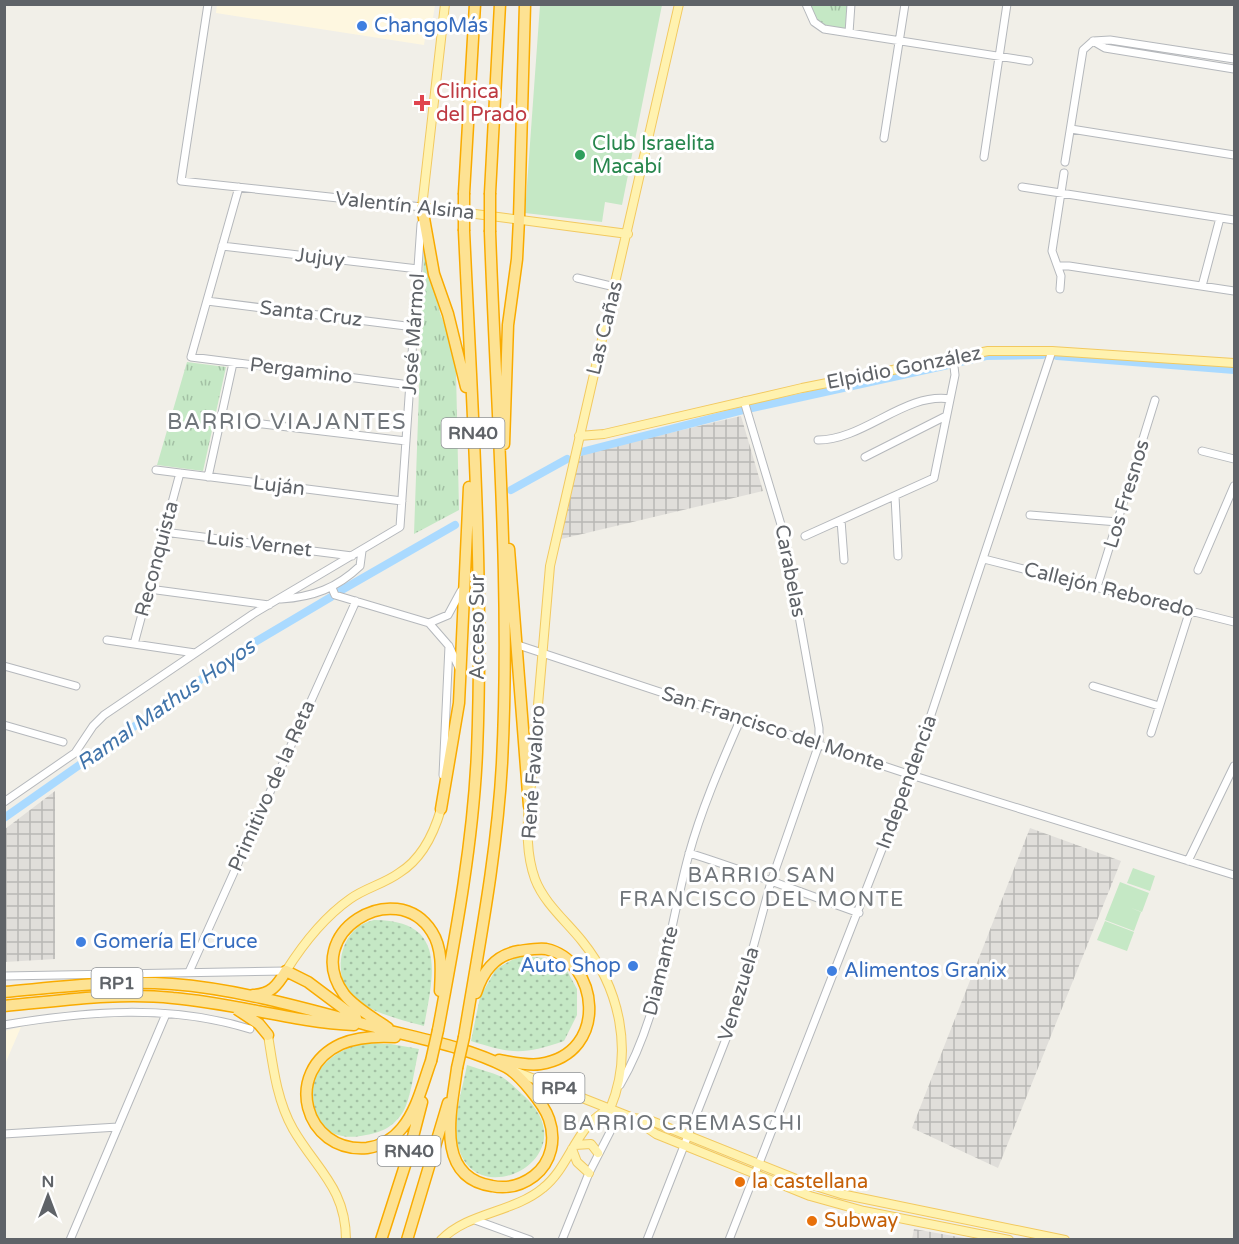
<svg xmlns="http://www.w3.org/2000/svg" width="1239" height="1244" font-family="'Varela Round',sans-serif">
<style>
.commercial{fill:#fef7e0}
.industrial{fill:url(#industrial-grid)}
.grass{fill:url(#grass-dots)}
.park{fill:url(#park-tufts)}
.pitch{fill:#c5e8c5}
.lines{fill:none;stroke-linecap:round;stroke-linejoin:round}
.canal{stroke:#aadaff;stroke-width:8}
.minor-casing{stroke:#b5b8bc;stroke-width:9}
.major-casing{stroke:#f2c960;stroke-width:10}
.highway-casing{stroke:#f9ab00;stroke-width:13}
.minor{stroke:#fff;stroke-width:7}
.major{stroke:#fff2af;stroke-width:8}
.highway{stroke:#fde293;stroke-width:10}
.highway-bridge-casing{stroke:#f9ab00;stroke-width:13;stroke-linecap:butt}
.highway-bridge{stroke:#fde293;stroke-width:10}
.shop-dot{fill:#3f7fe0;stroke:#fff;stroke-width:2}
.health-dot{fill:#e0444e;stroke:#fff;stroke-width:2}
.leisure-dot{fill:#2e9e5b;stroke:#fff;stroke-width:2}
.food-dot{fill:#e8710a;stroke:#fff;stroke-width:2}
.labels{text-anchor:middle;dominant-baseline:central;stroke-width:6;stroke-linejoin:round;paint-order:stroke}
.shield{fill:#fff;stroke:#8f9295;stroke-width:1.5}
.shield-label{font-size:18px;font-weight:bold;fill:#5f6368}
.shop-label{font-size:20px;fill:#366cbe;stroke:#fff;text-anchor:start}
.health-label{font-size:20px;fill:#be3a42;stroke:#fff;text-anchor:start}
.leisure-label{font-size:20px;fill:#27864d;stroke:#fff;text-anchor:start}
.street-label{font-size:20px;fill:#5f6368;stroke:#fff}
.food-label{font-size:20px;fill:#c56008;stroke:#fff;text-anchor:start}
.water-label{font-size:21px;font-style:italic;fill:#4174aa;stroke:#fff}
.neighbourhood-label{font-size:21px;letter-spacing:1.5px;fill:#70757a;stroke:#fff}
.quarter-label{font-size:22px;letter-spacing:1.5px;fill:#70757a;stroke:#fff}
</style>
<defs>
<pattern id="industrial-grid" width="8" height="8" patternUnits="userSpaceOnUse" patternTransform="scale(1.5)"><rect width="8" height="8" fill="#e0deda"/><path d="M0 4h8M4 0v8" fill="none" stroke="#b9b8b5"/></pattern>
<pattern id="grass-dots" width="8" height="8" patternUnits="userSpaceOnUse" patternTransform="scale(1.5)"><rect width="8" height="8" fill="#c5e8c5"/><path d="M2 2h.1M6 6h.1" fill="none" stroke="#a3c0a4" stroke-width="1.8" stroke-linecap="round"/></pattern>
<pattern id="park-tufts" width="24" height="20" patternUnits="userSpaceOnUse" patternTransform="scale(1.5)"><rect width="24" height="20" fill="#c5e8c5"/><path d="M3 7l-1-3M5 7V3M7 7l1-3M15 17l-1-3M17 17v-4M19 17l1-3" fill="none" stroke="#a3c0a4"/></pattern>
</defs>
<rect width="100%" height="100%" fill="#f1efe8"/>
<!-- commercial -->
<path class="commercial" d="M 217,4 L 435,4 L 435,5 L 433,18 L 428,19 L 424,45 L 216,13 Z
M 21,1027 L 5,1064 L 5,1031 Z"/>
<!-- industrial -->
<path class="industrial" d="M 741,416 L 763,491 L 557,540 L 573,463 L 585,453 Z
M 55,791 L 55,959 L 5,962 L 5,829 Z
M 1030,828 L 1121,861 L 998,1168 L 912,1128 Z
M 914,1229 L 970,1239 L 912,1239 Z"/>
<!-- grass -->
<path class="grass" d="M 374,920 C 447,920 434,973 424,1026 C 404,1021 365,1011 351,995 C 335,977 338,943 357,928 C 361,924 368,922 374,920 Z
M 519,956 L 547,958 L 565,967 L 577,989 L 577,1015 L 564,1041 C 523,1055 512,1054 471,1041 L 480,997 L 496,969 Z
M 391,1044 L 419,1049 C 415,1065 411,1099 403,1112 C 393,1127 383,1132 366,1135 C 304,1150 287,1068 354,1046 C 365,1042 380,1044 391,1044 Z
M 467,1065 C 478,1069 491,1072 502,1077 C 509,1081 516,1089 523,1095 C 589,1154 482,1212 460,1152 C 450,1127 462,1091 467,1065 Z"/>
<!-- park -->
<path class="park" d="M 806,5 L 851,5 L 849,33 L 818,26 Z
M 424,248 L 440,313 L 452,344 L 456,371 L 459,510 L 414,534 Z
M 187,362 L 226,367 L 203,471 L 157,465 Z"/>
<!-- pitch -->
<path class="pitch" d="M 540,5 L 662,5 L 622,205 L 605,202 L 602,222 L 525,213 Z
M 1133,868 L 1155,876 L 1150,891 L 1127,883 Z
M 1120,882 L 1149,893 L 1142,912 L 1131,908 L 1141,912 L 1134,931 L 1105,920 Z
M 1105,921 L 1134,932 L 1127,951 L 1097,940 Z"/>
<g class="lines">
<!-- canal -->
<path class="canal" d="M 1057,356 L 1234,370
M 960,362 L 986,356 L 1042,355
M 752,408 L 948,365
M 581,452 L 740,411
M 511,490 L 567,459
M 340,591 L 455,525
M 4,818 L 250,645 L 331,597"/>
<!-- minor casing -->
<g class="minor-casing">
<path id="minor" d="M 208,4 L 181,181 L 422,207 L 422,210
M 806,4 L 814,22 L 824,29 L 1029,61
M 849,33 L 851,4
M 1234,59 L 1110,40 L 1093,41 L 1105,48 L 1234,69
M 1071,129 L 1234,155
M 884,138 L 905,4
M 984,157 L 1007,4
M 1065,162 L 1083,50 L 1093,41
M 239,187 L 191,357 L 410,385
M 1022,187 L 1234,220
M 222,246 L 418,269
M 1058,266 L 1069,266 L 1234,291
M 577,278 L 615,287
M 1202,286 L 1220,218
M 1060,289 L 1061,276 L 1052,251 L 1064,173
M 207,301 L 414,327
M 221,419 L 406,441
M 818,440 C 864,440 905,392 950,399
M 1202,451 L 1234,459
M 865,457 L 946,416
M 156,470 L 402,501
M 208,477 L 233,363
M 895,496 L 898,556
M 1030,515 L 1118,522
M 841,520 L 844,560
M 164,532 L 352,556
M 805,536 L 934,478 L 955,375 L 953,358
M 984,559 L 1234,622
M 1198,570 L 1234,486
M 1097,587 L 1155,400
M 332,588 L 335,595 L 429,623 L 448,615 L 461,591
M 149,589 L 269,605
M 281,599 C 313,597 337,588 360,566 L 362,551
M 429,623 L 449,646 L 459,668
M 107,640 L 195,653
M 134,644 L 180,473
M 518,645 L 911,775 L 1234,875
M 4,666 L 76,686
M 1093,686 L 1159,706
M 4,725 L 63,742
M 1151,733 L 1190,610
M 443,775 L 449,646
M 4,802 L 75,753 L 93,726 L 104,715 L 253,614 L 400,527 L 421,224
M 689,853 C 747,871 802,893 859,913
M 1188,861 L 1234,766
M 189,972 L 356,601
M 4,976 L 286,971
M 4,1025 C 86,1011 169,1004 250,1029
M 620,1085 C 661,1015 668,931 689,854 C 702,807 722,762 741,718
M 4,1134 L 118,1127
M 475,1220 L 530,1240
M 70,1240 L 166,1014
M 562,1240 L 589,1173 L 610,1132 L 610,1109
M 647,1240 L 733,1021 L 771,882 L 819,744 L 819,728 L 785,538 L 744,401
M 729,1240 L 911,775 L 1052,351"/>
</g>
<!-- major casing -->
<g class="major-casing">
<path id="major" d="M 445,4 L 422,207 L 628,234
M 579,436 L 604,434 L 802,388 L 988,351 L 1052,351 L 1234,363
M 531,786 L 550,566 L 679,4
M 286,971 C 303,944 323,918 350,899 C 365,888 384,884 399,873 C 422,859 434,833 441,809
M 268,1035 C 273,1067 277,1101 293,1129 C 316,1169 346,1188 346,1240
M 514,1071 L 633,1118 L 649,1120 L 806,1183 L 841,1194 L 1065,1240
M 633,1118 L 656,1134 L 810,1196 L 864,1211 L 1009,1240
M 575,1145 L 591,1144 L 598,1153
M 572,1149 L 577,1162 L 589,1173
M 441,1240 C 468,1212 513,1213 543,1188 C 571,1166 576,1123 610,1109 C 634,1052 620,988 582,941 C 566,921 544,903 535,879 C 526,854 527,828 529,802"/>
</g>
<!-- highway casing -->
<g class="highway-casing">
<path id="highway" d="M 464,193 L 475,4
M 490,193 L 500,4
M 422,207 L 434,274 L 448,314 L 466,387
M 504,444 L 508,325 L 517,259 L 519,219 L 525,4
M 509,549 L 529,806
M 441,809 L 459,703 L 469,487
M 4,992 C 61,987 115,980 172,984 C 239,989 307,1009 371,1026 C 415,1038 465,1046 506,1067 C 519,1074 544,1104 549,1119 C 556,1139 552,1162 534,1176 C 522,1185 507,1189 492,1186 C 433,1177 452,1108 457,1068
M 476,993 C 483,971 495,955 519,951 C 527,950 537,948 546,949 C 598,960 611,1053 540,1064 C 527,1066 512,1062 499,1060
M 253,995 C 271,994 277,986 286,971 L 308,982 L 356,1018
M 4,1006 C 60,1001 117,992 173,998 C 234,1003 293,1022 354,1025
M 238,1010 L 259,1024 L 268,1035
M 388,1028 C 374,1018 355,1008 344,994 C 300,933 396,875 432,932 C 443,949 441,972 440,991
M 438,1030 C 455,938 473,845 477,752 C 484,578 472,404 464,231
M 395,1037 C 377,1036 357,1037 341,1044 C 282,1071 304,1153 367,1148 C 381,1146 393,1139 402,1128 C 417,1110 423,1083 431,1061
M 464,1037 C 479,946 497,855 502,763 C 511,586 496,408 490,232
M 381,1240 L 408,1156 L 422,1102
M 407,1240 L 448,1103"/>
</g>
<!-- minor -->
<use href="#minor" class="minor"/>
<!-- major -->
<use href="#major" class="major"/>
<!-- highway -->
<use href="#highway" class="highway"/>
<!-- highway-bridge casing -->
<g class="highway-bridge-casing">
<path id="highway-bridge" d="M 464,193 L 464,231
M 490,232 L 490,193
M 431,1061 L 438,1030
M 457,1068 L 464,1037"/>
</g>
<!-- highway-bridge -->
<use href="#highway-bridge" class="highway-bridge"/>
</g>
<!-- markers -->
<g class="shop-dot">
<circle cx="362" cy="26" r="6"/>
<circle cx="81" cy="942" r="6"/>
<circle cx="633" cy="966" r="6"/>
<circle cx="832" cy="971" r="6"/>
</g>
<path class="health-dot" d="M419 94h6v6h6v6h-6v6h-6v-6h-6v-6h6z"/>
<circle class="leisure-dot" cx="580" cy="155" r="6"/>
<g class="food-dot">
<circle cx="740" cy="1182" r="6"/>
<circle cx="812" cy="1221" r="6"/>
</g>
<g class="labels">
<!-- shield labels -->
<g class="shield">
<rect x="441.5" y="418" width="63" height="30" rx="4.5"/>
<rect x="91.5" y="968" width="51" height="30" rx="4.5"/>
<rect x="533.5" y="1073" width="51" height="30" rx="4.5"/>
<rect x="377.5" y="1136" width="63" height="30" rx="4.5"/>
</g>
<g class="shield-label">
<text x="473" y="433">RN40</text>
<text x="117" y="983">RP1</text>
<text x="559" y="1088">RP4</text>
<text x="409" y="1151">RN40</text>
</g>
<!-- shop labels -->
<g class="shop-label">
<text x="374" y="26">ChangoMás</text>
<text x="93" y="942">Gomería El Cruce</text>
<text x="621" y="966" text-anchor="end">Auto Shop</text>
<text x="844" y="971">Alimentos Granix</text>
</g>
<!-- health labels -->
<g class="health-label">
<text x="436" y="92">Clinica<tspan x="436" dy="23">del Prado</tspan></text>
</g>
<!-- leisure labels -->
<g class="leisure-label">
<text x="592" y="144">Club Israelita<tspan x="592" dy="23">Macabí</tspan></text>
</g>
<!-- street labels -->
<g class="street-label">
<text transform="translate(405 206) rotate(6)">Valentín Alsina</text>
<text transform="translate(320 258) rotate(7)">Jujuy</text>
<text transform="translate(311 314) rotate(7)">Santa Cruz</text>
<text transform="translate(605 328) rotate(-76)">Las Cañas</text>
<text transform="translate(414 334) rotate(-86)">José Mármol</text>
<text transform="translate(904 368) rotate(-11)">Elpidio González</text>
<text transform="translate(301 371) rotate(7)">Pergamino</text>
<text transform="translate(279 486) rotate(7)">Luján</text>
<text transform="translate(1127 494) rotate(-73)">Los Fresnos</text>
<text transform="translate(259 544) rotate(7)">Luis Vernet</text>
<text transform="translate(157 559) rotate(-75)">Reconquista</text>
<text transform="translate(790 571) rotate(79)">Carabelas</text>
<text transform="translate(1109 590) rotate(14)">Callejón Reboredo</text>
<text transform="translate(478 627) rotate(-90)">Acceso Sur</text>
<text transform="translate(773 729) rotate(18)">San Francisco del Monte</text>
<text transform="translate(534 772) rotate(-86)">René Favaloro</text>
<text transform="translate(907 782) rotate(-70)">Independencia</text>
<text transform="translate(272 786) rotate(-66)">Primitivo de la Reta</text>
<text transform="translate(661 971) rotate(-76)">Diamante</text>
<text transform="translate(739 994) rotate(-73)">Venezuela</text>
</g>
<!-- food labels -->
<g class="food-label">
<text x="752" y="1182">la castellana</text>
<text x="824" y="1221">Subway</text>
</g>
<!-- water labels -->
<g class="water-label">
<text transform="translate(166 705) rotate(-35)">Ramal Mathus Hoyos</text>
</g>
<!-- neighbourhood labels -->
<g class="neighbourhood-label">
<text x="762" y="875">BARRIO SAN<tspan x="762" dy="24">FRANCISCO DEL MONTE</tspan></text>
<text x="683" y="1123">BARRIO CREMASCHI</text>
</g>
<!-- quarter labels -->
<g class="quarter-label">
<text x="287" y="422">BARRIO VIAJANTES</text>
</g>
</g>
<!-- border -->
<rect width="1239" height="1244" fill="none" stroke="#5f6368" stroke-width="12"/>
<!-- north arrow -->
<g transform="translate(48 1196)" stroke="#ffffff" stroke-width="4.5" paint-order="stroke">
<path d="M0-4.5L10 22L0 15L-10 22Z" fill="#5f6368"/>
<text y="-9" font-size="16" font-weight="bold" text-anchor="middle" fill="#5f6368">N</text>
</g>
</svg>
